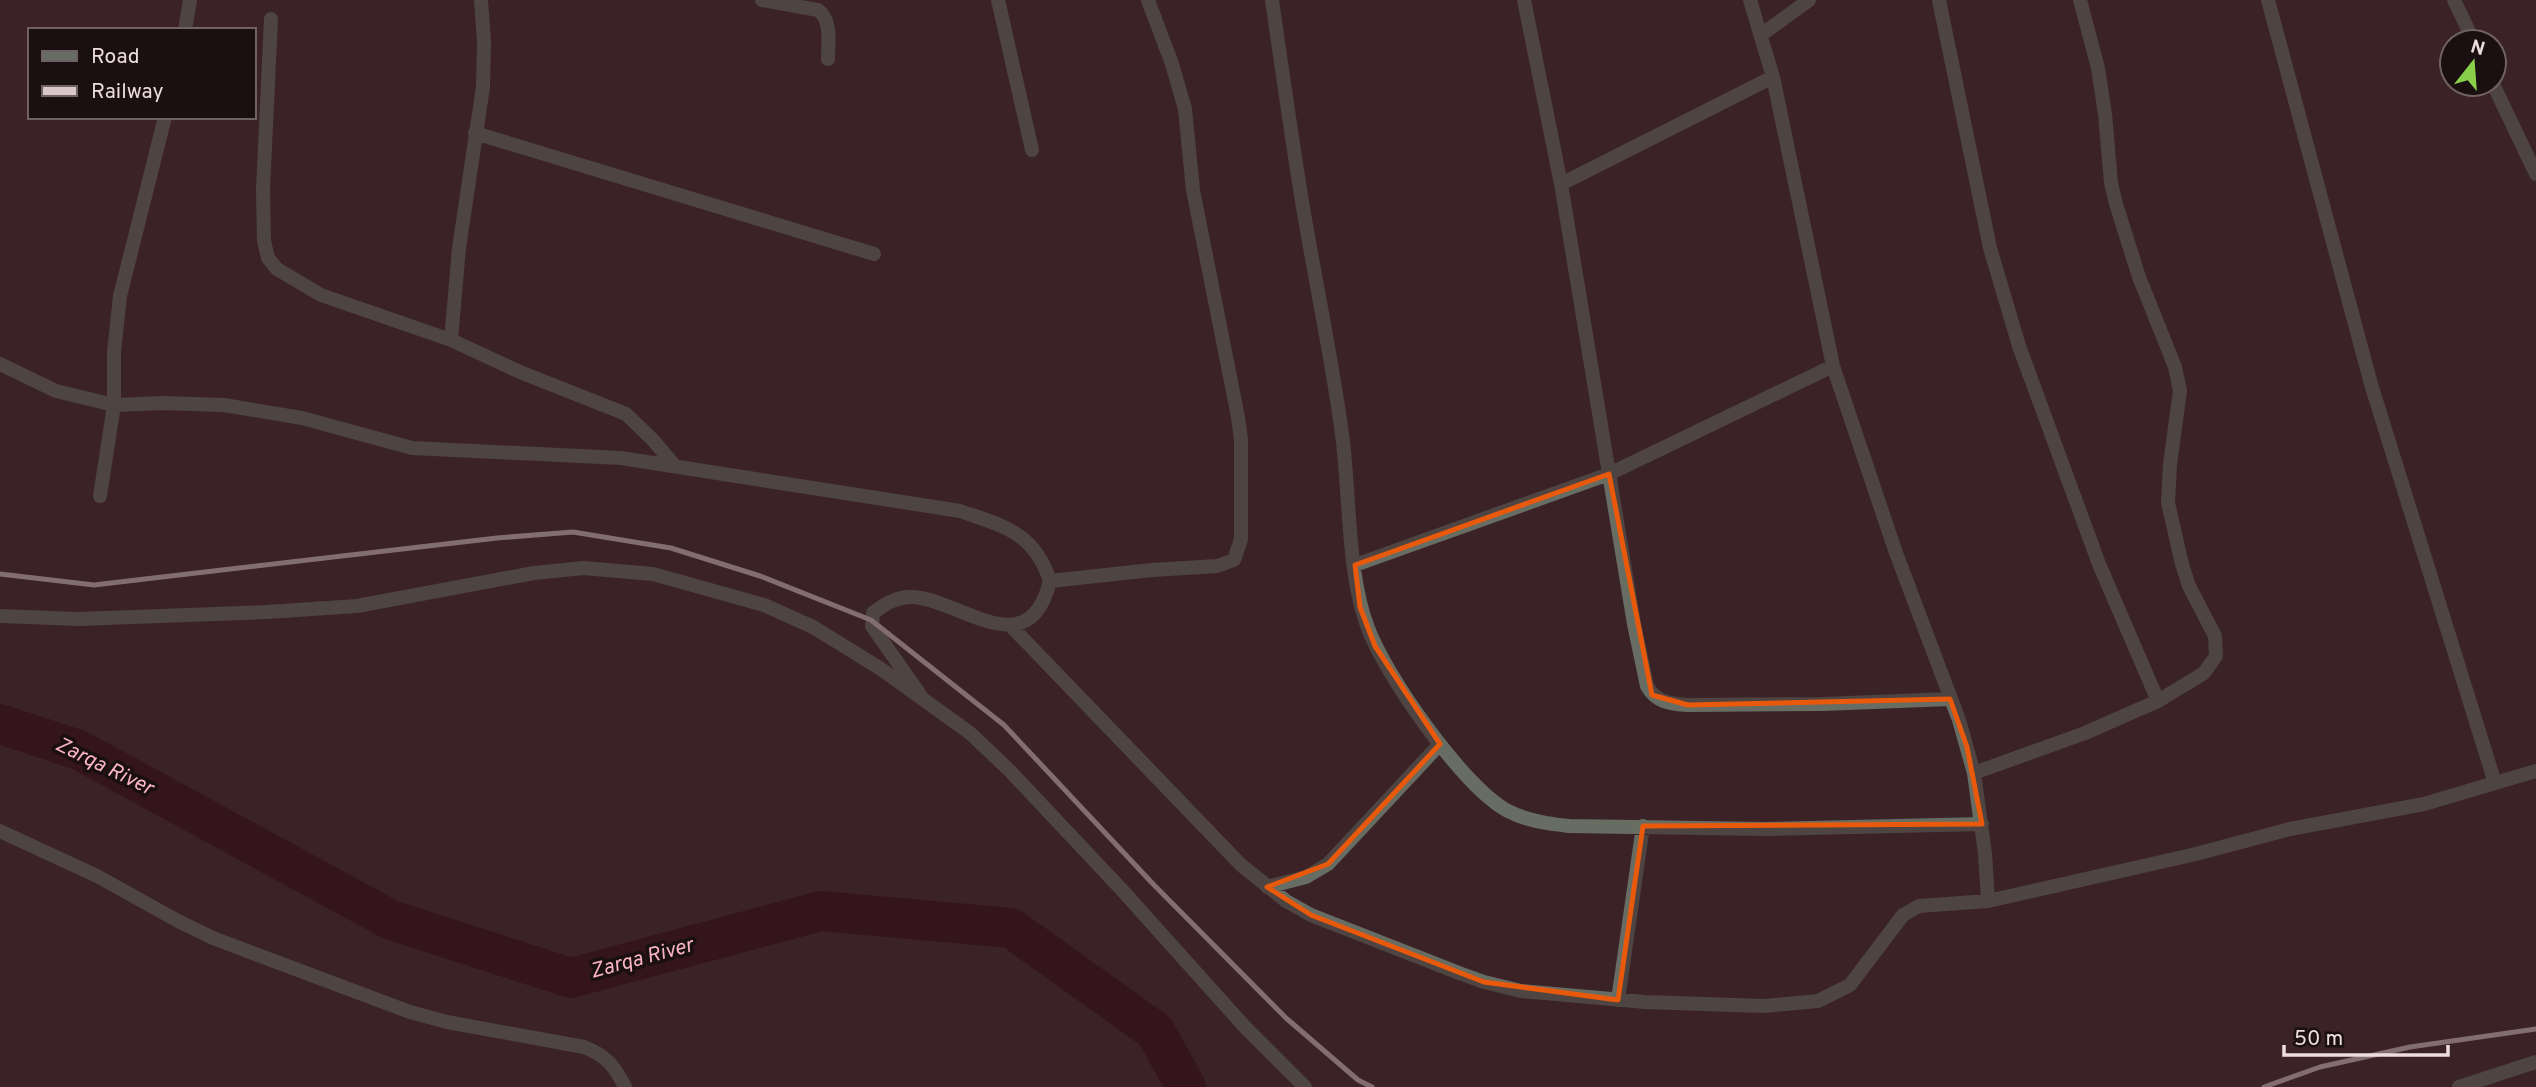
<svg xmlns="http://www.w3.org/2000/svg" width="2536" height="1087" font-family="Overpass,sans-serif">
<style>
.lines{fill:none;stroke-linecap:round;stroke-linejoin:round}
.river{stroke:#300512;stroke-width:40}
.minor{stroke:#676d63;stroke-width:14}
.tertiary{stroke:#676d63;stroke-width:14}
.rail{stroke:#d9c7ca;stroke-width:5}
.marked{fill:none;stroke:#e8590c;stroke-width:5;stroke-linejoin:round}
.labels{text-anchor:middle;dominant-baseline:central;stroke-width:7;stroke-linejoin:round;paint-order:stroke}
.water-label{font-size:21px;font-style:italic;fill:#f9b5c2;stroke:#1a0f11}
</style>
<rect width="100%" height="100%" fill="#3a2227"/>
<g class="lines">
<!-- river -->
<path class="river" d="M 0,724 L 79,750 L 391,920 L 571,978 L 821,911 L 1011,928 L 1155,1031 L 1186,1087"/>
<!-- minor -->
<path class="minor" d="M 762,0 L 818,10 C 832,20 828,42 828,59
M 998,0 L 1032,150
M 1272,0 C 1281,63 1290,126 1300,189 C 1313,271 1331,352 1342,434 C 1350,493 1347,574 1368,628 C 1385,675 1464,788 1508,811 C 1527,821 1549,824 1569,826 L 1764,829 L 1982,824
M 1524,0 L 1561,184 L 1634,624 L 1647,686 C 1656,702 1670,704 1688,705 L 1822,704 L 1950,699
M 1750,0 L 1773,77 L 1833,366 L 1896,553 L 1959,720 L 1974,773 L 1985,854 L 1988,901
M 1939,0 L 1990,248 L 2019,346 L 2099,564 L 2158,701
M 2268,0 L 2371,384 L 2495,783 L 2536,771
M 2454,0 L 2474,42
M 271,19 L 263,189 L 264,241 L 268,258 L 277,269 L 321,295 L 451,340 L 520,372 L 626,414 L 653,440 L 674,465
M 185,30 L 190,0
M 1761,35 L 1809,0
M 2493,84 L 2536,174
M 475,133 L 874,254
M 1561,184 L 1773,77
M 451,340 L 459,248 L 483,87 L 484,41 L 481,0
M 0,364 L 56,391 L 114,405 L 164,403 L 224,405 L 302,418 L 412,448 L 621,458 L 960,511 C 1003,526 1034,532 1050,581
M 100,496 L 114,405 L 114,352 L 120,296 L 165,117
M 1355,565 L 1609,474 L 1833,366
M 1010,625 L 1241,865 L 1286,901 L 1311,915 L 1459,973 L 1484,982 L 1521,991 L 1645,1002 L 1764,1006 L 1818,1001 L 1850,985 L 1903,915 L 1919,906 L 1988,901 L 2196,854 L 2290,829 L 2424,804 L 2495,783
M 921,696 L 872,626 L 873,613 C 884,604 898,596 913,597 C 961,600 1029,667 1050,581 L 1152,570 L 1217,566 L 1234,560 L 1241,539 L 1241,440 L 1238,417 L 1193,190 L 1185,109 L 1172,64 L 1148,0
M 1974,773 L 2085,733 L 2158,701 L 2204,673 L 2216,656 L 2215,636 L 2189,586 L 2182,564 L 2168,503 L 2170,464 L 2180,391 L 2175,367 L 2139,277 L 2116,204 L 2111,183 L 2105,114 L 2098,68 L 2080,0
M 0,831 L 97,876 L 178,921 L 213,938 L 410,1012 L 447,1022 L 584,1047 C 605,1055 615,1066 625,1087
M 1267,887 L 1306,877 L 1328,864 L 1440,744
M 1618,1000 L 1643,826"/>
<!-- tertiary -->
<path class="tertiary" d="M 0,616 L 79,619 L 267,612 L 357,606 L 534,573 L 583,568 L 653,574 L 764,605 L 813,627 L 839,643 L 881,669 L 970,733 L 1010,771 L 1122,890 L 1244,1026 L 1305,1087
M 2459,1087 L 2536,1062"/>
<!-- rail -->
<path class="rail" d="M 0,574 L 94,585 L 497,538 L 573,532 L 671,548 L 760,576 L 871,620 L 1004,725 L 1154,885 L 1286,1018 L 1358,1080 L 1372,1087
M 2264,1087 L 2320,1067 L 2410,1047 L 2536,1029"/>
</g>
<!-- marked area -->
<path d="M0 0H2536V1087H0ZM 1609,474 L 1652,695 L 1688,705 L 1950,699 L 1967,747 L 1982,824 L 1643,826 L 1618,1000 L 1484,982 L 1311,915 L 1267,887 L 1328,864 L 1440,744 L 1375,646 L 1360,607 L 1355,565 Z" fill="#3a2227" fill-opacity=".55" fill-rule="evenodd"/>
<path class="marked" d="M 1609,474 L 1652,695 L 1688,705 L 1950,699 L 1967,747 L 1982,824 L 1643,826 L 1618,1000 L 1484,982 L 1311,915 L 1267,887 L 1328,864 L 1440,744 L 1375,646 L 1360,607 L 1355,565 Z"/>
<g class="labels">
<!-- water labels -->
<g class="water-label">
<text transform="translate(104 767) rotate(26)">Zarqa River</text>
<text transform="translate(642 959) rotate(-15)">Zarqa River</text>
</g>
</g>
<!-- legend -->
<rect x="28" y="28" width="228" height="91" fill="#1a0f11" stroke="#6f6164" stroke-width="2"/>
<rect x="42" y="51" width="35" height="10" fill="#676d63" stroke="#6f6164" stroke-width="2"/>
<text x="91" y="63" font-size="21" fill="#eedde0">Road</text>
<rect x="42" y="86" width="35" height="10" fill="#d9c7ca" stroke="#6f6164" stroke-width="2"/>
<text x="91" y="98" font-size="21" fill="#eedde0">Railway</text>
<!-- north arrow -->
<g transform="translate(2473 63) rotate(17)"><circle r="33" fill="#1a0f11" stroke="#6f6164" stroke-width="2"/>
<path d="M0-5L12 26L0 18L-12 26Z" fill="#89cf49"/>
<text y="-10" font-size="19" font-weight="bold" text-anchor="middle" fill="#eedde0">N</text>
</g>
<!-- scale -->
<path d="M2284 1045v10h164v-10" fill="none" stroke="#eedde0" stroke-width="3.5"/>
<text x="2294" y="1045" font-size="21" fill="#eedde0" stroke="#1a0f11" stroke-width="5" paint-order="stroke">50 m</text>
</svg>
